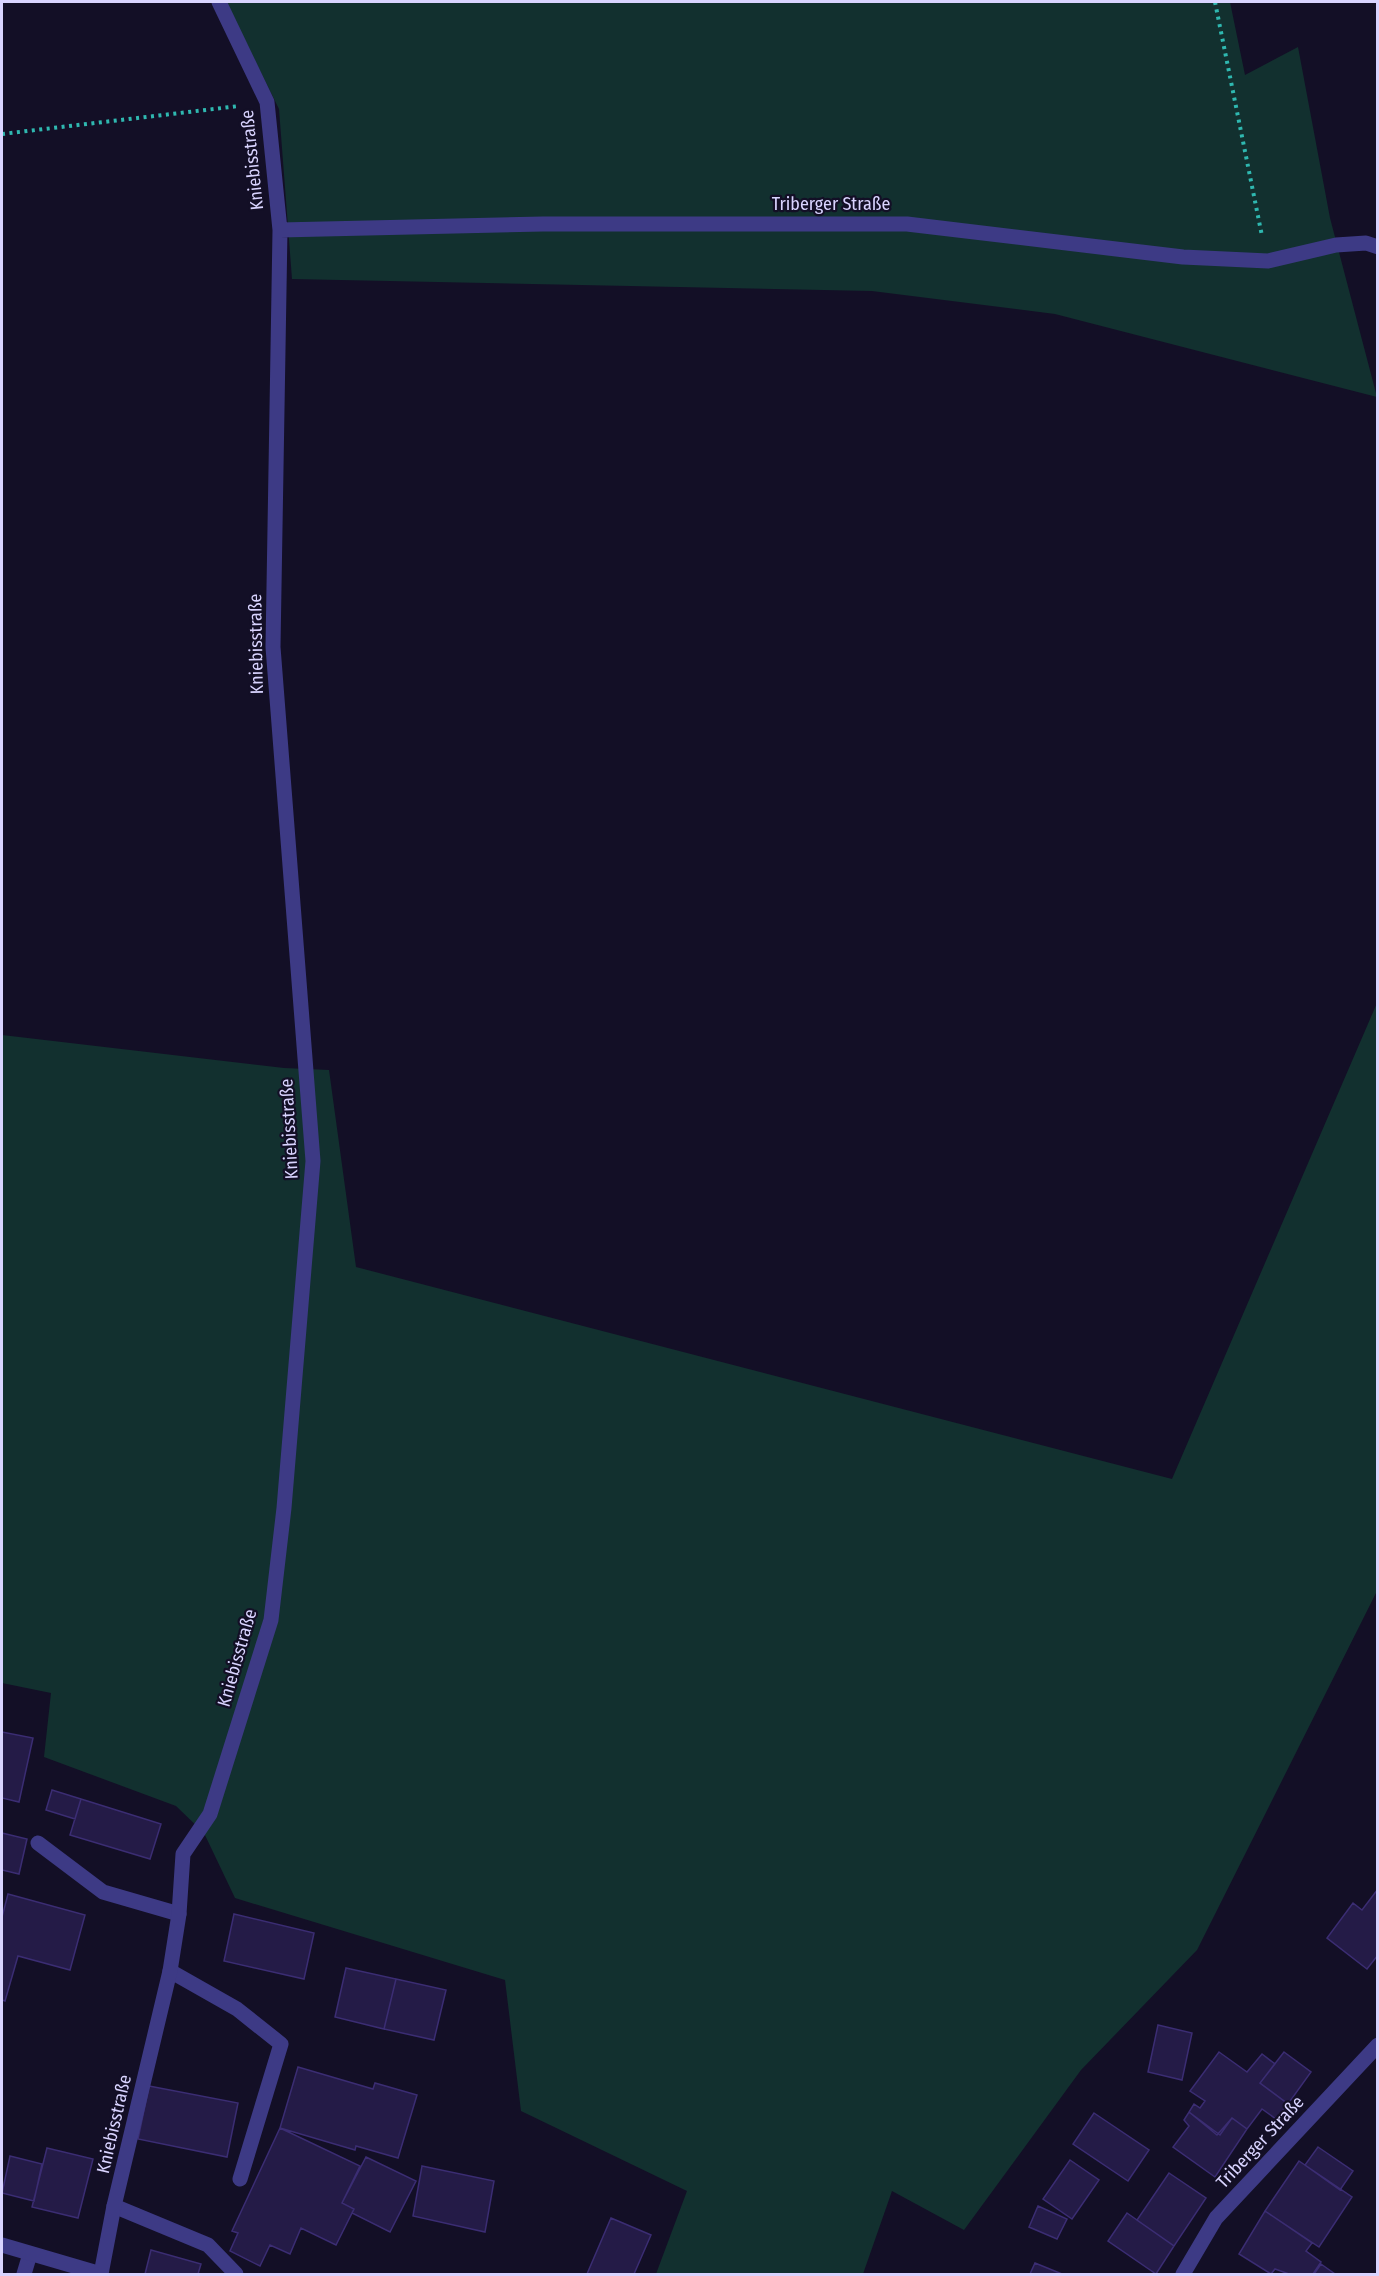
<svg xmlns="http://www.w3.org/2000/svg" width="1379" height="2276" font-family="'Fira Sans Condensed',sans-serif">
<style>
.green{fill:#12302f}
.building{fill:#241b47;stroke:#3b2d73;stroke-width:1.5}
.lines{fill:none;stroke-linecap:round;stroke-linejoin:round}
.path{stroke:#2fb8b0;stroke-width:4;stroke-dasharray:3 4.5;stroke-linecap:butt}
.service{stroke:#3d3a85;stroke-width:15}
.minor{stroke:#3d3a85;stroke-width:15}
.labels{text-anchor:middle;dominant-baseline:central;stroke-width:4.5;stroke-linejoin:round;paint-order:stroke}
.street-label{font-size:18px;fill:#d9d4ff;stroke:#130f26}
</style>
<rect width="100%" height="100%" fill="#130f26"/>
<!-- green -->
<path class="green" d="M 226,2 L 1230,2 L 1245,75 L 1298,47 L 1330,218 L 1377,397 L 1055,314 L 872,291 L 292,279 L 279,109 Z
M 1377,1003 L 1377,1591 L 1197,1950 L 1081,2070 L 964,2230 L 892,2191 L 863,2274 L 656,2274 L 687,2191 L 521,2111 L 505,1980 L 235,1898 L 204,1833 L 176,1806 L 44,1757 L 51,1693 L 2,1683 L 2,1035 L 284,1068 L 329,1070 L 356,1267 L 1172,1479 Z"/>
<!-- building -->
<path class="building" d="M 2,1732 L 33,1738 L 19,1802 L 2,1798 Z
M 52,1790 L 81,1799 L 75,1819 L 46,1810 Z
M 81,1799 L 161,1824 L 150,1859 L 70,1835 Z
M 2,1833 L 27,1839 L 19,1874 L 2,1870 Z
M 1378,1889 L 1378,1955 L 1367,1969 L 1327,1938 L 1353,1903 L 1362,1910 Z
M 8,1894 L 85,1915 L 70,1970 L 18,1956 L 5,2001 L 2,2000 L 2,1917 Z
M 234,1914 L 314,1933 L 304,1979 L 224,1961 Z
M 346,1968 L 396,1979 L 384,2029 L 335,2017 Z
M 396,1979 L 446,1990 L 434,2040 L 384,2029 Z
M 1158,2025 L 1192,2033 L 1182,2080 L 1148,2072 Z
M 1219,2052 L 1247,2072 L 1262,2054 L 1275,2064 L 1260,2083 L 1288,2104 L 1276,2119 L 1262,2109 L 1247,2129 L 1232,2118 L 1220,2135 L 1189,2112 L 1194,2104 L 1200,2108 L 1205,2101 L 1190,2091 Z
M 1284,2052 L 1311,2072 L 1288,2104 L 1260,2083 Z
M 298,2067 L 373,2089 L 375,2083 L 417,2095 L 398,2158 L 356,2146 L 355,2150 L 280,2128 Z
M 149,2086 L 238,2103 L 227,2157 L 138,2139 Z
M 1189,2112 L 1217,2135 L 1232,2118 L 1247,2129 L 1215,2177 L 1173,2147 L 1189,2126 L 1184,2120 Z
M 1094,2113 L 1149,2150 L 1128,2181 L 1073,2144 Z
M 280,2128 L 360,2166 L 342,2203 L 354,2209 L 336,2245 L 301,2228 L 290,2254 L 270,2245 L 260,2266 L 230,2251 L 238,2233 L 232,2231 Z
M 1318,2147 L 1353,2171 L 1340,2190 L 1305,2165 Z
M 47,2148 L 93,2159 L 78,2218 L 32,2207 Z
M 10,2156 L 42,2164 L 34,2201 L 2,2193 Z
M 366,2157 L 416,2181 L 390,2232 L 352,2213 L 354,2209 L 342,2203 Z
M 1070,2160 L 1099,2180 L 1072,2219 L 1043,2199 Z
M 1299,2161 L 1352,2197 L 1319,2247 L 1265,2211 Z
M 422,2166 L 494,2181 L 485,2232 L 413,2216 Z
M 1169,2173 L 1206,2198 L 1174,2246 L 1137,2220 Z
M 1038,2206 L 1067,2219 L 1057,2239 L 1029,2227 Z
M 1265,2211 L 1312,2243 L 1306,2251 L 1321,2262 L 1313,2274 L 1289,2274 L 1275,2269 L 1271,2274 L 1239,2254 Z
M 1127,2213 L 1174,2246 L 1156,2274 L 1108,2241 Z
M 611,2218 L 651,2235 L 634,2274 L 587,2274 Z
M 151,2250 L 201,2264 L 198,2274 L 145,2274 Z
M 1035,2263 L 1062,2274 L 1030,2274 Z
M 1321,2264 L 1335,2274 L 1314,2274 Z"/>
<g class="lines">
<!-- path -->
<path class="path" d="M 1215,2 L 1262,236
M 2,134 L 239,106"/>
<!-- service -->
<path class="service" d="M 38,1843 L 103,1892 L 179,1914
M 170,1971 L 237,2009 L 281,2044 L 240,2179
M 114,2206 L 208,2245 L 236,2274
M 24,2274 L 30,2254"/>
<!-- minor -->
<path class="minor" d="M 280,230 L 543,224 L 907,224 L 1183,257 L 1268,261 L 1336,245 L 1366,243 L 1378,247
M 2,2245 L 101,2274
M 101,2274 L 114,2206 L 170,1971 L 179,1914 L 183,1854 L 210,1814 L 271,1620 L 284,1508 L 313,1161 L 273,647 L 280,230 L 267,102 L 219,2
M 1183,2274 L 1216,2218 L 1378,2045"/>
</g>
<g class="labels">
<!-- street labels -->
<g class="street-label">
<text transform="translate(252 160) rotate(-96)">Kniebisstraße</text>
<text x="831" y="204">Triberger Straße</text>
<text transform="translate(256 644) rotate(-91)">Kniebisstraße</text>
<text transform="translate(289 1129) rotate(-93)">Kniebisstraße</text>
<text transform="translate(237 1658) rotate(-74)">Kniebisstraße</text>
<text transform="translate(114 2124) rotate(-77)">Kniebisstraße</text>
<text transform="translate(1260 2142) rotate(-47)">Triberger Straße</text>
</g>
</g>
<!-- border -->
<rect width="1379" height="2276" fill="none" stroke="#d9d4ff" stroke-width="6"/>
</svg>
